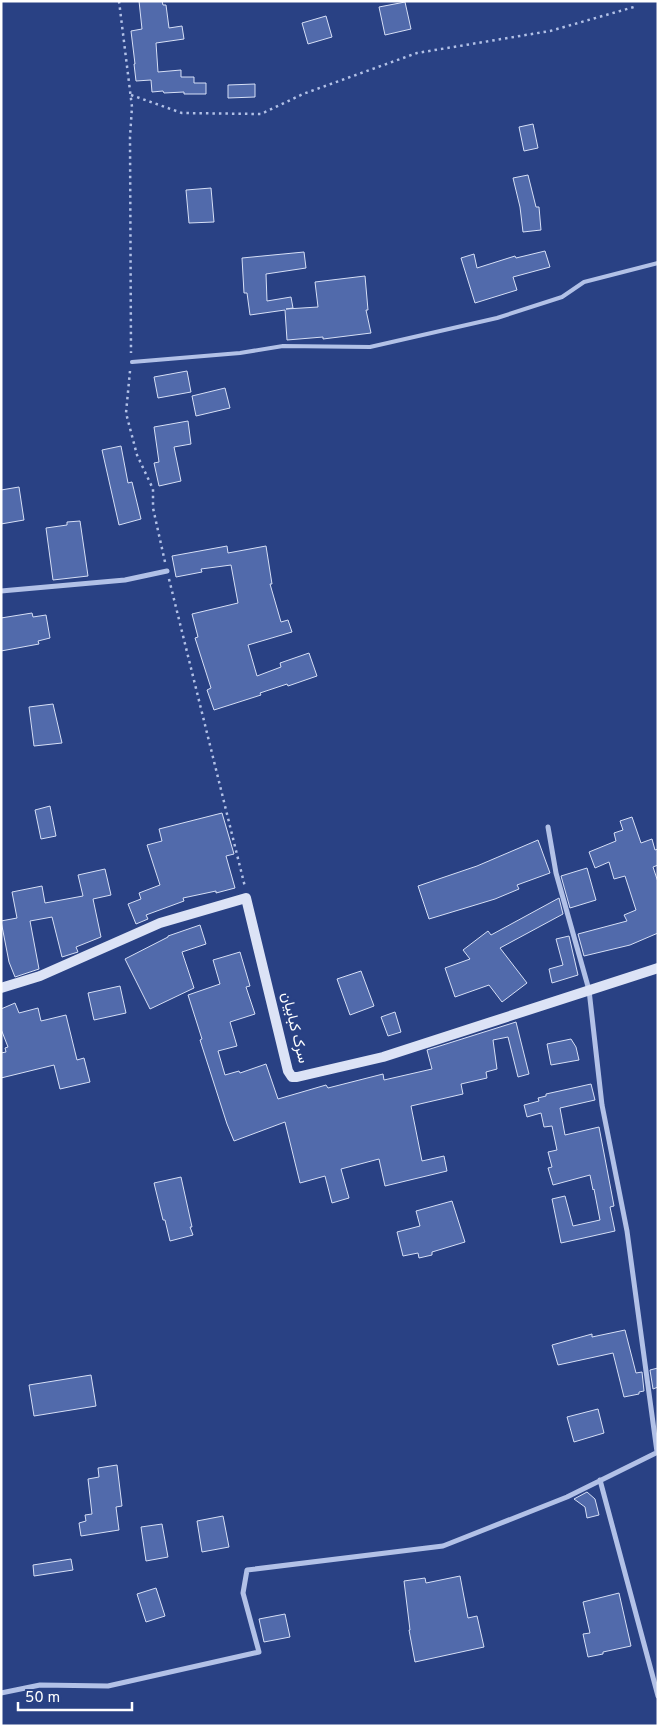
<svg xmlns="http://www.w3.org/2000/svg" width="659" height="1727" font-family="Overpass,Vazirmatn,sans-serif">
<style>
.building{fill:#516aab;stroke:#d6dff6}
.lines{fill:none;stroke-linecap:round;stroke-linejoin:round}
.path{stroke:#b2c1e7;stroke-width:2.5;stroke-dasharray:2.5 4;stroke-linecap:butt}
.lane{stroke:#b2c1e7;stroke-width:4}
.street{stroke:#b2c1e7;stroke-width:5}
.secondary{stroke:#dce3f6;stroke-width:10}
.labels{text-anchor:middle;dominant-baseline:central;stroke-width:4.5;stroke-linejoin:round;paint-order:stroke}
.street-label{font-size:15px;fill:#fff;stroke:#294184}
</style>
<rect width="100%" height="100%" fill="#294184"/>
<!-- building -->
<path class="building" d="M 139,1 L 162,1 L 163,5 L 166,5 L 169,28 L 182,26 L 184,39 L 156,43 L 158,72 L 181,70 L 181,77 L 194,77 L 194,83 L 206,83 L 206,94 L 184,94 L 184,92 L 164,93 L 163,91 L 152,92 L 151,80 L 136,81 L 134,64 L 135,64 L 131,31 L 142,29 Z
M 405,2 L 411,29 L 385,35 L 379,7 Z
M 326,16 L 332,37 L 308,44 L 302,23 Z
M 255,84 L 255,97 L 228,98 L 228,85 Z
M 533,124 L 538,148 L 524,151 L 519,127 Z
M 528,175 L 536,207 L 539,207 L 541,230 L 523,232 L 520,207 L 513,178 Z
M 211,188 L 214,222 L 189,223 L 186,190 Z
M 545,251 L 550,267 L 513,277 L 517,290 L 475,303 L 461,258 L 474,254 L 477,268 L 515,256 L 516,258 Z
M 304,252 L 306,268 L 266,274 L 267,301 L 291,297 L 293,308 L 286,309 L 318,307 L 315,282 L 365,276 L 368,310 L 366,310 L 371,333 L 323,339 L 323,337 L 287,340 L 285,310 L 250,315 L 247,293 L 244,293 L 242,258 Z
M 187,371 L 191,392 L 158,398 L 154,377 Z
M 225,388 L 230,408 L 196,416 L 192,396 Z
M 188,421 L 191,444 L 174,447 L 181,481 L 159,486 L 154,463 L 159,462 L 154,427 Z
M 121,446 L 128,483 L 132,482 L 141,519 L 119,525 L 102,450 Z
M 19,487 L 24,520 L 1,524 L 1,490 Z
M 80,521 L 88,576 L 53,580 L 46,528 L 67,525 L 67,522 Z
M 227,546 L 228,553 L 266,546 L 272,584 L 270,584 L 281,622 L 288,620 L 292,632 L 248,645 L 257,676 L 281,667 L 280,663 L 309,653 L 317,676 L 288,686 L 287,684 L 260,693 L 261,695 L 214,710 L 207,690 L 211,688 L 195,638 L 198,637 L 192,614 L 238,603 L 231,565 L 201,569 L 202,572 L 176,577 L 172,556 Z
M 32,613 L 33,617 L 46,615 L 50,638 L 38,641 L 39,644 L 1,651 L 1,618 Z
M 53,704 L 62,743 L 34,746 L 29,707 Z
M 50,806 L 56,836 L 41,839 L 35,810 Z
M 222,813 L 234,854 L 226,856 L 235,888 L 216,893 L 216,891 L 183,898 L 184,901 L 146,915 L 148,919 L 136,924 L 128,904 L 141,899 L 139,893 L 160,885 L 147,845 L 162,841 L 159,829 Z
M 632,817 L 641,843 L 652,839 L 655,850 L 658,849 L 658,865 L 653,867 L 658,882 L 658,933 L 630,945 L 584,956 L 578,934 L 627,921 L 624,915 L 636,910 L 625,876 L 614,879 L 609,862 L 595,868 L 589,852 L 616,841 L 614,833 L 623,830 L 620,821 Z
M 538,840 L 550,873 L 517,885 L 519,889 L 495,899 L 429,919 L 418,886 L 477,866 Z
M 587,868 L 596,900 L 570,908 L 561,876 Z
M 105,869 L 111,895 L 93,899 L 101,937 L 76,947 L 78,952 L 62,957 L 52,917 L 30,921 L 39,969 L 15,977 L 9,962 L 1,921 L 17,918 L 12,892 L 42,886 L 45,903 L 83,896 L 78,875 Z
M 559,898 L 563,914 L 500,948 L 527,983 L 502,1002 L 489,985 L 455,997 L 445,968 L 470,959 L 463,950 L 488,931 L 491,935 Z
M 200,925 L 206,944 L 182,952 L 194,988 L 150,1009 L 125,959 L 168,937 L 168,936 Z
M 569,936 L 578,975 L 552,983 L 549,969 L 563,965 L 556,939 Z
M 240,952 L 250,986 L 246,987 L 255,1014 L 230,1022 L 237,1046 L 218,1051 L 225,1075 L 239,1071 L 240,1073 L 266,1064 L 278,1099 L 326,1085 L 328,1088 L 383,1074 L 384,1080 L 432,1069 L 427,1050 L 516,1022 L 529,1074 L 518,1077 L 508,1037 L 493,1040 L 497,1069 L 486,1072 L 487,1078 L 461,1084 L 463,1094 L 411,1106 L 422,1161 L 444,1156 L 447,1171 L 385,1186 L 379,1159 L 341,1169 L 349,1198 L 332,1203 L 325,1176 L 300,1183 L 285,1122 L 234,1141 L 227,1124 L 200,1040 L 202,1039 L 188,995 L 220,984 L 213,960 Z
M 361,971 L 374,1006 L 350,1015 L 337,979 Z
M 120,986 L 126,1013 L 94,1020 L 88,993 Z
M 15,1003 L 19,1013 L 38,1008 L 41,1021 L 66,1015 L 77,1060 L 84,1058 L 90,1082 L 60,1089 L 54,1065 L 1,1078 L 1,1053 L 6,1052 L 5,1048 L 8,1047 L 1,1029 L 1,1009 Z
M 395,1012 L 401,1032 L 388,1036 L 381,1017 Z
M 571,1039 L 576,1047 L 579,1060 L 551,1065 L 547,1044 Z
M 591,1084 L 595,1100 L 560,1108 L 565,1135 L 599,1127 L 614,1206 L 610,1207 L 615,1231 L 561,1243 L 552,1199 L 565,1196 L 573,1226 L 600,1220 L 594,1189 L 593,1190 L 590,1175 L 553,1185 L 548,1168 L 552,1167 L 548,1152 L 557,1150 L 552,1126 L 544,1127 L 541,1113 L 527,1117 L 524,1105 L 539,1101 L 538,1098 L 546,1096 L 546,1094 Z
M 181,1177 L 192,1227 L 190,1227 L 193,1235 L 170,1241 L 165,1220 L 163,1220 L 154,1183 Z
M 452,1201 L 465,1242 L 432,1252 L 432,1255 L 419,1258 L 418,1253 L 403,1256 L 397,1232 L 420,1226 L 416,1211 Z
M 625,1330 L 636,1373 L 642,1372 L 644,1391 L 639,1392 L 639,1394 L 624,1397 L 613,1353 L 558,1365 L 552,1345 L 592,1334 L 592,1337 Z
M 658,1368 L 658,1387 L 653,1389 L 650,1370 Z
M 91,1375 L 96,1406 L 34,1416 L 29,1385 Z
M 598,1409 L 604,1433 L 574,1442 L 567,1417 Z
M 117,1465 L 122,1506 L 116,1507 L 119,1530 L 81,1536 L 79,1523 L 86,1521 L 85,1515 L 92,1514 L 88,1479 L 99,1477 L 98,1468 Z
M 587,1492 L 595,1499 L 599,1515 L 587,1518 L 585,1507 L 574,1499 Z
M 223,1516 L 229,1547 L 202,1552 L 197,1521 Z
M 162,1524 L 168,1557 L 146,1561 L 141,1527 Z
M 71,1559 L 73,1570 L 34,1576 L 33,1565 Z
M 460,1576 L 468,1618 L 477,1616 L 484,1647 L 415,1662 L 409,1630 L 410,1630 L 404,1581 L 425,1578 L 426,1583 Z
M 156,1588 L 165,1616 L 146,1622 L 137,1594 Z
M 619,1593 L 631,1646 L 603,1652 L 603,1654 L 588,1657 L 583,1634 L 590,1633 L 583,1602 Z
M 285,1614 L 290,1637 L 264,1642 L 259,1619 Z"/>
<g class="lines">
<!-- path -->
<path class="path" d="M 119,1 L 132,107 L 130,137 L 131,353
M 131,95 L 182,113 L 261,114 L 303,94 L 417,53 L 550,31 L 634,7
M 130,371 L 126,413 L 137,455 L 153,489 L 153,508 L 165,562
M 169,579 L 245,887"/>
<!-- lane -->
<path class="lane" d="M 132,362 L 240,353 L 283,346 L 370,347 L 497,318 L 562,297 L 584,282 L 658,263"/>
<!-- street -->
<path class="street" d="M 1,591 L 125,580 L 167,571
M 548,827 L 556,873 L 589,990 L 602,1105 L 627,1231 L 657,1452
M 600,1480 L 658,1696
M 1,1693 L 40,1685 L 108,1686 L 259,1652 L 243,1593 L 247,1570 L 443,1546 L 567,1497 L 658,1452"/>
<!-- secondary -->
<path class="secondary" d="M 1,988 L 40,976 L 160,923 L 246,898 L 288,1071 L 292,1077 L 297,1077 L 383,1057 L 658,968"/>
</g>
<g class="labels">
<!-- street labels -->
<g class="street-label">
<text transform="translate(294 1028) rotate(76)">سرک کبابیان</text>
</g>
</g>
<!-- border -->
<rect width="659" height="1727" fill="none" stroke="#ffffff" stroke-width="5"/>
<!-- scale -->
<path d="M18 1702v8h114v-8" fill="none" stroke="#ffffff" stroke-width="2.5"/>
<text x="25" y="1702" font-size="15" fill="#ffffff" stroke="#294184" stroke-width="4" paint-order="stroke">50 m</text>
</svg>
